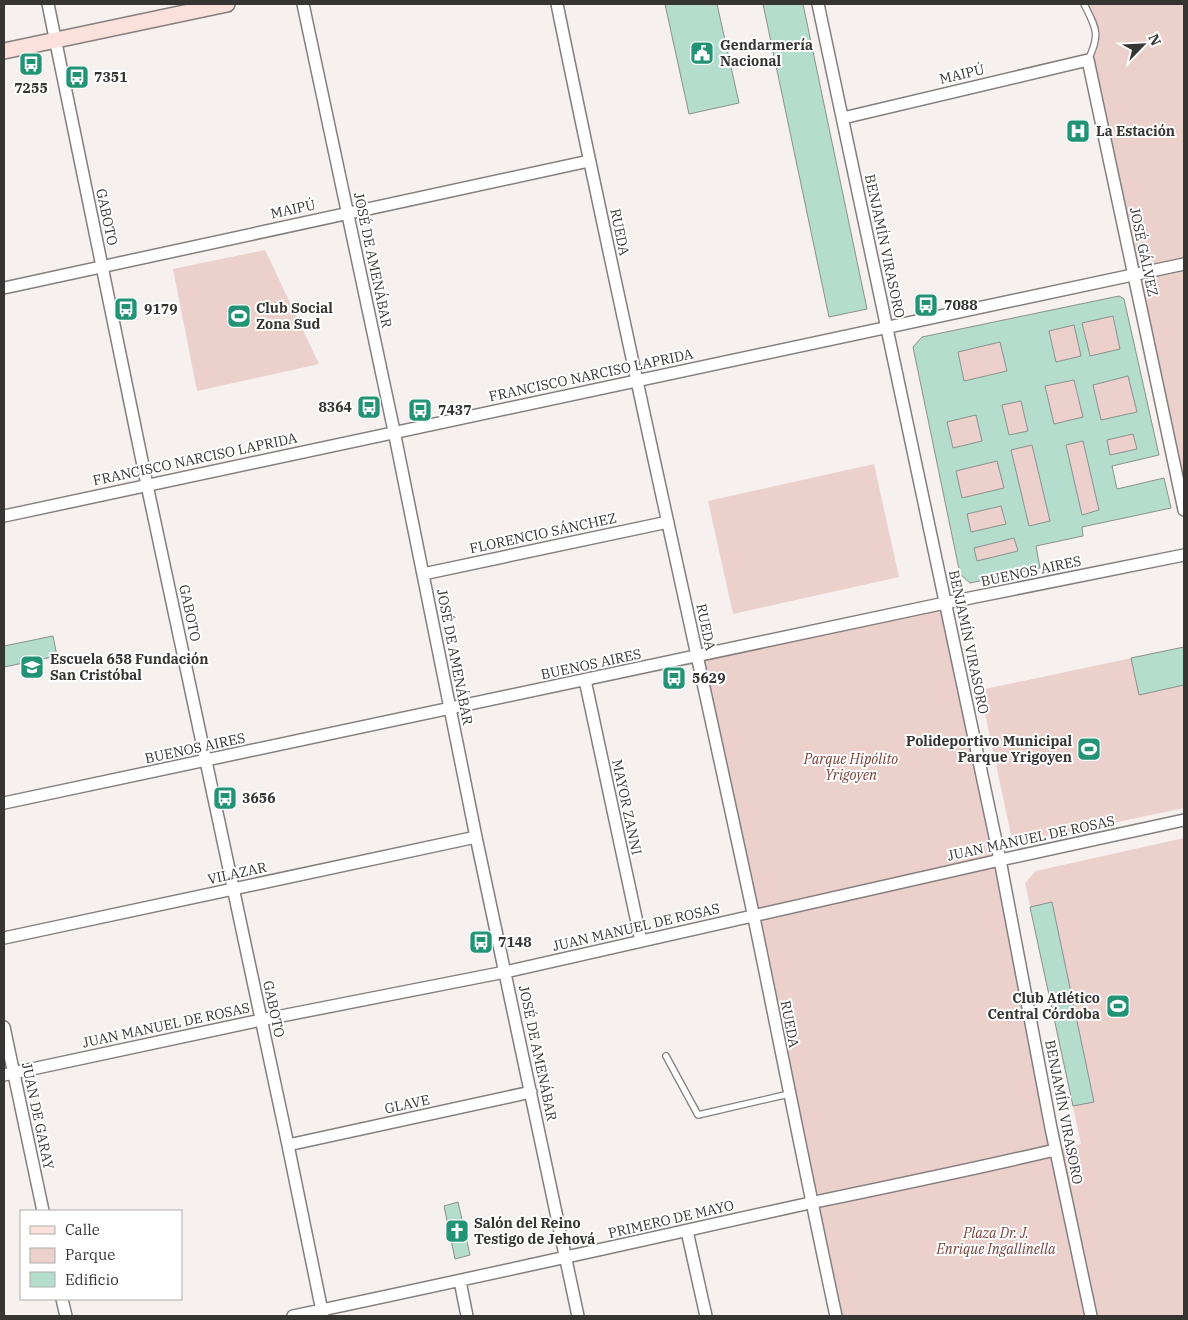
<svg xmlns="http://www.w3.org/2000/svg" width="1188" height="1320" font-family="'IBM Plex Serif',serif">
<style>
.green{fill:#ecd0cb}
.building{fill:#b4ddcd;stroke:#8a908e;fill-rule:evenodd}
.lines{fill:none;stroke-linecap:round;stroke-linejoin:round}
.service-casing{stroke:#847f7e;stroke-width:8}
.minor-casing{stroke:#847f7e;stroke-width:14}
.secondary-casing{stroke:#847f7e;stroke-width:18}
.service{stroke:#fff;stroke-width:5.5}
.minor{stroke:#fff;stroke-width:11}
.secondary{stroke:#fbe0dc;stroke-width:15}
.labels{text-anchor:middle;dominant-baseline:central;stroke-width:4;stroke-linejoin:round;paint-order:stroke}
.poi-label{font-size:14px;font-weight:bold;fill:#373534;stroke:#fff;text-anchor:start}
.street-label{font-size:14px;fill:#373534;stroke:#fff}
.park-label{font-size:14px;font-style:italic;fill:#774138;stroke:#fff}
</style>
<rect width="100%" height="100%" fill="#f6f0ef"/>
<!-- green -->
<path class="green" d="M 1084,4 L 1184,4 L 1184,510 L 1088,60 C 1101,34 1096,28 1084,4 Z
M 265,250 L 319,364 L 197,391 L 173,269 Z
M 1113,316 L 1120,349 L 1090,356 L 1082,323 Z
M 1074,325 L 1081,356 L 1056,362 L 1049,331 Z
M 1000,342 L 1007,371 L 964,381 L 958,352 Z
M 1128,376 L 1137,412 L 1101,420 L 1093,385 Z
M 1074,380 L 1083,417 L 1054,424 L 1045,386 Z
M 1021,401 L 1028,431 L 1009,435 L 1002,405 Z
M 976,415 L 982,441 L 953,448 L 947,422 Z
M 1133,434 L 1137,449 L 1110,455 L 1107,440 Z
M 1083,441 L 1099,510 L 1082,515 L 1066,445 Z
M 1032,445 L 1050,521 L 1029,526 L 1011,450 Z
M 997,461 L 1004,488 L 962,498 L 956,471 Z
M 874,464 L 899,577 L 733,614 L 708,501 Z
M 1001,506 L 1006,524 L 971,532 L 967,514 Z
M 1014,538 L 1018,551 L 977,561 L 974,548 Z
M 945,603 L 1056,1150 L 1081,1144 L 1025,883 L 1036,871 L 1184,838 L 1184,1316 L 836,1316 L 696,657 Z
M 1184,647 L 1184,808 L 1013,844 L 980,690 Z"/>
<!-- building -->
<path class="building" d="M 665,4 L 717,4 L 739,103 L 689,114 Z
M 763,4 L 803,4 L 867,309 L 829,317 Z
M 1119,296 L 1124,299 L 1159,455 L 1112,466 L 1117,489 L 1164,478 L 1171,508 L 1082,527 L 1083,536 L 1036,546 L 1040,568 L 970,583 L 960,574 L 913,347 L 922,337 ZM 1113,316 L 1120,349 L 1090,356 L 1082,323 ZM 1074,325 L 1081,356 L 1056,362 L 1049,331 ZM 1000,342 L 1007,371 L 964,381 L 958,352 ZM 1128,376 L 1137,412 L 1101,420 L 1093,385 ZM 1074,380 L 1083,417 L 1054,424 L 1045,386 ZM 1021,401 L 1028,431 L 1009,435 L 1002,405 ZM 976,415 L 982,441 L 953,448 L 947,422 ZM 1133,434 L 1137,449 L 1110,455 L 1107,440 ZM 1083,441 L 1099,510 L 1082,515 L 1066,445 ZM 1032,445 L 1050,521 L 1029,526 L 1011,450 ZM 997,461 L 1004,488 L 962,498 L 956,471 ZM 1001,506 L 1006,524 L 971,532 L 967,514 ZM 1014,538 L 1018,551 L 977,561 L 974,548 Z
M 53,636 L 57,656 L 4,667 L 4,646 Z
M 1184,647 L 1184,685 L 1139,695 L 1131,658 Z
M 1052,902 L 1094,1102 L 1073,1106 L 1030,907 Z
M 458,1202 L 470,1255 L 455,1259 L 444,1206 Z"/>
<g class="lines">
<!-- service casing -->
<g class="service-casing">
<path id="service" d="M 1084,4 C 1096,28 1101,34 1088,60
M 666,1056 L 698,1115 L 789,1094"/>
</g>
<!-- minor casing -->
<g class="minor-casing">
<path id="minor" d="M 48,4 L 147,485 L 288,1145 L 323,1316
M 303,4 L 394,431 L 476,837 L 578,1316
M 557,4 C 619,308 688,610 753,913 C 781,1048 807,1182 836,1316
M 818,4 L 1000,860 L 1051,1128 L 1091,1316
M 843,118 L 1088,60 L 1184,510
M 4,288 L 589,161
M 4,516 L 1184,264
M 423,574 L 668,522
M 585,680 L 641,941
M 4,803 L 945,603 L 1184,555
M 4,938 L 476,837
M 4,1027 L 43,1211
M 4,1075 L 261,1020 L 505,972 L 1000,860 L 1184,820
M 288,1145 L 531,1092
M 687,1231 L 706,1316
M 460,1281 L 467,1316
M 62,1299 L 66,1316
M 293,1316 C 466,1280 638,1241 810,1203 C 892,1186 974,1169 1055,1150"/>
</g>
<!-- secondary casing -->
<g class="secondary-casing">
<path id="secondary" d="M 4,51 L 227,4"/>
</g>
<!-- service -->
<use href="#service" class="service"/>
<!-- minor -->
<use href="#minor" class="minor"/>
<!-- secondary -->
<use href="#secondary" class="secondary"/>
</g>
<!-- icons -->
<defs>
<g id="civic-square" transform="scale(1.25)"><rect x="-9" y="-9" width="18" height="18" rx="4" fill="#229375" stroke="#fff"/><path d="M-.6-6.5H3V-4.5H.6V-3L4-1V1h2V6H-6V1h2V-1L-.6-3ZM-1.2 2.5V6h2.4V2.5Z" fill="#fff"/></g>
<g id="bus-square" transform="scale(1.25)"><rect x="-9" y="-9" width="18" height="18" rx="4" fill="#229375" stroke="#fff"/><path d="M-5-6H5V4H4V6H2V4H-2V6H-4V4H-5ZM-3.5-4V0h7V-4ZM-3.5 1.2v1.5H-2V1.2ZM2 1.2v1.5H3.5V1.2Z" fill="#fff"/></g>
<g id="hospital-square" transform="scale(1.25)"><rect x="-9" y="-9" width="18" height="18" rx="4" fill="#229375" stroke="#fff"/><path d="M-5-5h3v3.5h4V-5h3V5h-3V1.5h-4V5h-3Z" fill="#fff"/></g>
<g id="stadium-square" transform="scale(1.25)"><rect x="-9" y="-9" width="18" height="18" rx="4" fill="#229375" stroke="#fff"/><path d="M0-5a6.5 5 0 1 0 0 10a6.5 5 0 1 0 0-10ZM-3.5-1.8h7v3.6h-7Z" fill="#fff"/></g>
<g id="school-square" transform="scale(1.25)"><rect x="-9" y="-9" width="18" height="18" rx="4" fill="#229375" stroke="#fff"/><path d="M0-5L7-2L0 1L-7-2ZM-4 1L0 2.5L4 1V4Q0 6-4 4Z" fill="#fff"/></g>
<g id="church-square" transform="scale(1.25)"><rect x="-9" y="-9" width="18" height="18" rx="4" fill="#229375" stroke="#fff"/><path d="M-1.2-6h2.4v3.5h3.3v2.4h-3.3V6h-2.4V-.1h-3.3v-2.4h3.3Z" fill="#fff"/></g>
</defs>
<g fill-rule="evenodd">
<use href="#civic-square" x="702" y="53"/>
<use href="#bus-square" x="31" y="64"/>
<use href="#bus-square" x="77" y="77"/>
<use href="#hospital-square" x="1078" y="131"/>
<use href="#bus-square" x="926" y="305"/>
<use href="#bus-square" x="126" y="309"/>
<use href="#stadium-square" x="239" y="316"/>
<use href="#bus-square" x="369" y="407"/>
<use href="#bus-square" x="420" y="410"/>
<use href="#school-square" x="32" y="667"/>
<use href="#bus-square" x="674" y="678"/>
<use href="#stadium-square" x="1089" y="749"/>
<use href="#bus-square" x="225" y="798"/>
<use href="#bus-square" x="481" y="942"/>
<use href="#stadium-square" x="1118" y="1006"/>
<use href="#church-square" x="457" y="1231"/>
</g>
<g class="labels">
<!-- poi labels -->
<g class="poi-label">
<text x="720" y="45">Gendarmería<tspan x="720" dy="16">Nacional</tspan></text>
<text x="94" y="77">7351</text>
<text x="31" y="88" text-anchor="middle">7255</text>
<text x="1096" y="131">La Estación</text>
<text x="944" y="305">7088</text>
<text x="256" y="308">Club Social<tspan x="256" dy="16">Zona Sud</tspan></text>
<text x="144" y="309">9179</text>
<text x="352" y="407" text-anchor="end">8364</text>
<text x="438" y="410">7437</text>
<text x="50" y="659">Escuela 658 Fundación<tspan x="50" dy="16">San Cristóbal</tspan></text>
<text x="692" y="678">5629</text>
<text x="1072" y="741" text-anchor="end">Polideportivo Municipal<tspan x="1072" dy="16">Parque Yrigoyen</tspan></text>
<text x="242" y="798">3656</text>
<text x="498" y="942">7148</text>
<text x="1100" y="998" text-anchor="end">Club Atlético<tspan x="1100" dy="16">Central Córdoba</tspan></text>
<text x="474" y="1223">Salón del Reino<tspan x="474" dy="16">Testigo de Jehová</tspan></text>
</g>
<!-- street labels -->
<g class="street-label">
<text transform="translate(962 74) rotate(-13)">MAIPÚ</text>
<text transform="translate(293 209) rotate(-12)">MAIPÚ</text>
<text transform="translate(107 217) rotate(78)">GABOTO</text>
<text transform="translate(620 232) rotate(78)">RUEDA</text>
<text transform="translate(885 246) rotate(78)">BENJAMÍN VIRASORO</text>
<text transform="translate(1144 252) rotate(78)">JOSÉ GÁLVEZ</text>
<text transform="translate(373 260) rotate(78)">JOSÉ DE AMENÁBAR</text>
<text transform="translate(591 375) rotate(-12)">FRANCISCO NARCISO LAPRIDA</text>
<text transform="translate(195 459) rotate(-12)">FRANCISCO NARCISO LAPRIDA</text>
<text transform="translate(543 533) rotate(-12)">FLORENCIO SÁNCHEZ</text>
<text transform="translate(1031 571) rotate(-12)">BUENOS AIRES</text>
<text transform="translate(190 613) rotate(78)">GABOTO</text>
<text transform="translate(706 627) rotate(78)">RUEDA</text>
<text transform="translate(969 642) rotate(78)">BENJAMÍN VIRASORO</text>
<text transform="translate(455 657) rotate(79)">JOSÉ DE AMENÁBAR</text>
<text transform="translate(591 664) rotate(-12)">BUENOS AIRES</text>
<text transform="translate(195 748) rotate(-12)">BUENOS AIRES</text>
<text transform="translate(627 807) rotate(78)">MAYOR ZANNI</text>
<text transform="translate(1031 838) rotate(-12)">JUAN MANUEL DE ROSAS</text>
<text transform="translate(237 873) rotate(-12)">VILAZAR</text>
<text transform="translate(636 927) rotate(-13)">JUAN MANUEL DE ROSAS</text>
<text transform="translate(274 1009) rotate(78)">GABOTO</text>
<text transform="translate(790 1024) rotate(79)">RUEDA</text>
<text transform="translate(166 1025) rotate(-12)">JUAN MANUEL DE ROSAS</text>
<text transform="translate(538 1053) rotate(78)">JOSÉ DE AMENÁBAR</text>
<text transform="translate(407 1104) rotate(-12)">GLAVE</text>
<text transform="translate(1064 1112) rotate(79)">BENJAMÍN VIRASORO</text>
<text transform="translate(38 1116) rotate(78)">JUAN DE GARAY</text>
<text transform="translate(671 1219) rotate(-13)">PRIMERO DE MAYO</text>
</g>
<!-- park labels -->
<g class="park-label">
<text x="851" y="759">Parque Hipólito<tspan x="851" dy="16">Yrigoyen</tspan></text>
<text x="996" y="1233">Plaza Dr. J.<tspan x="996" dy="16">Enrique Ingallinella</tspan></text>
</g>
</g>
<!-- border -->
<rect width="1188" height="1320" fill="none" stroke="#373534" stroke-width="10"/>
<!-- legend -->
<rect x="20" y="1210" width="162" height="90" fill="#ffffff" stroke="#afaeae"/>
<rect x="30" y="1226" width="25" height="8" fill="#fbe0dc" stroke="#afaeae"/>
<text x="65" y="1235" font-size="15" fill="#373534">Calle</text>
<rect x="30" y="1248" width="25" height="15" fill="#ecd0cb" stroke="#afaeae"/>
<text x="65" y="1260" font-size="15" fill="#373534">Parque</text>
<rect x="30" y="1272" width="25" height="15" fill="#b4ddcd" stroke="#afaeae"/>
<text x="65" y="1285" font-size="15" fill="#373534">Edificio</text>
<!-- north arrow -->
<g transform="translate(1143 45) rotate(66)" stroke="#ffffff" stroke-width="4" paint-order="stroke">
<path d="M0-4L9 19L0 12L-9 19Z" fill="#373534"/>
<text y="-8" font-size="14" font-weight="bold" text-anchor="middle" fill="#373534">N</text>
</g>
</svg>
